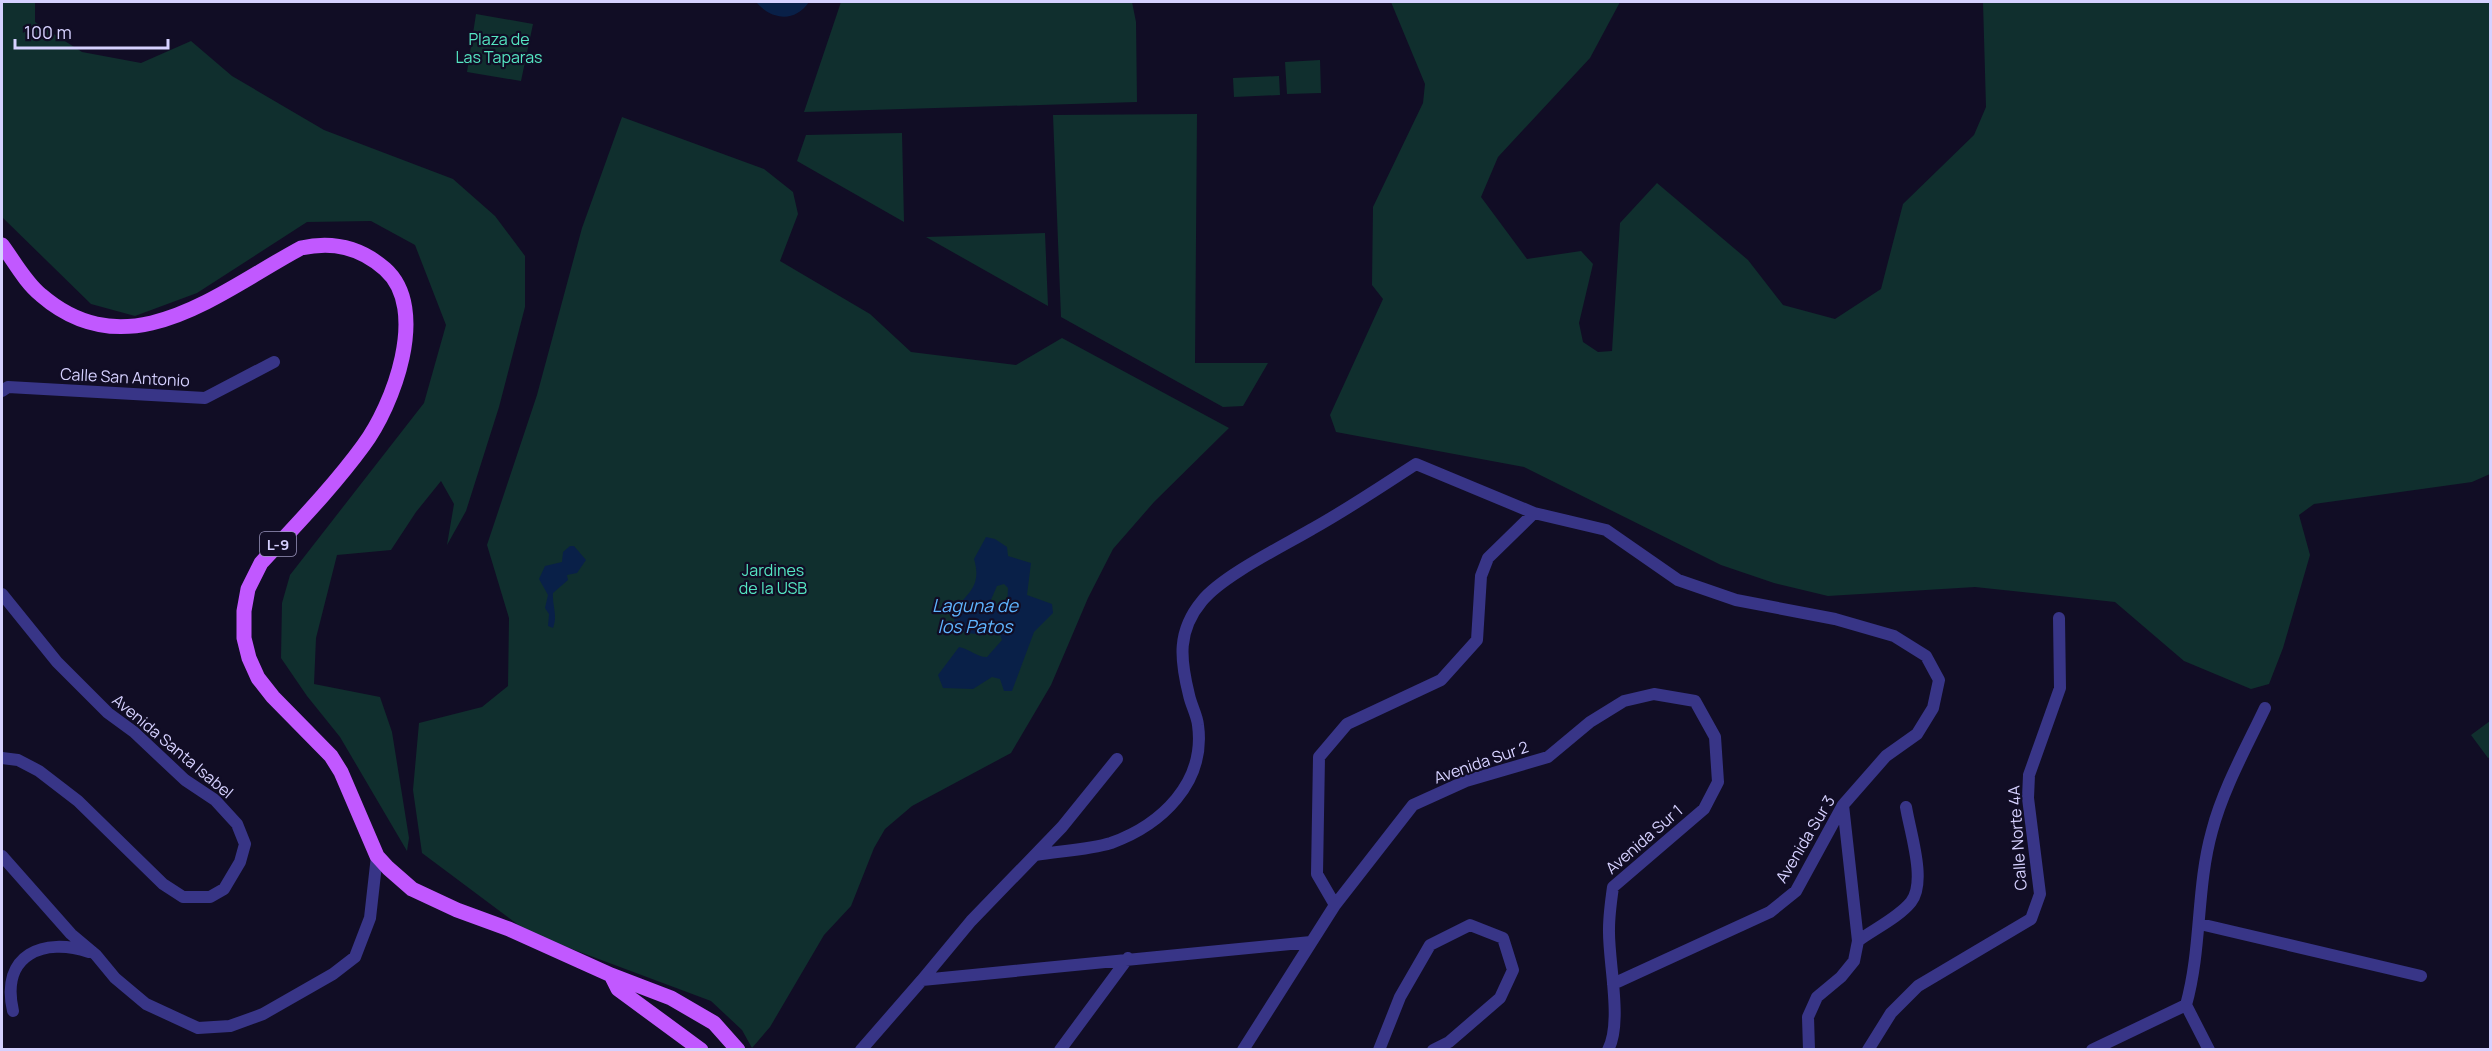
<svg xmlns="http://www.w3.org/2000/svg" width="2492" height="1051" font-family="Manrope,sans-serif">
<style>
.green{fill:#102f2e}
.water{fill:#092048;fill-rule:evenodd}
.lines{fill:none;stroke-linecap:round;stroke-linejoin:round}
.minor{stroke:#383587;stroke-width:12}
.primary{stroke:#c158ff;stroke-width:15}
.labels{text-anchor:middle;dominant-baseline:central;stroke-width:4.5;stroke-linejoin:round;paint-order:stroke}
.shield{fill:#110d25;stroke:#9b96be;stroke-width:1.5}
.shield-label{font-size:15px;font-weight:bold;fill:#d6d1ff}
.park-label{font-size:16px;fill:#55e6c2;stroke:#110d25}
.street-label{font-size:16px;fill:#d6d1ff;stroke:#110d25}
.water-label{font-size:18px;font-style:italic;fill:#5fb5ff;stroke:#110d25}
</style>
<rect width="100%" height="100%" fill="#110d25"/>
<!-- green -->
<path class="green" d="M 2,2 L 35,2 L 35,22 L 82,52 L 141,63 L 191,41 L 232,76 L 324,130 L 453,179 L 495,216 L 525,256 L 525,307 L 499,407 L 466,511 L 447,545 L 454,504 L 441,481 L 416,512 L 391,550 L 337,555 L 316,638 L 314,684 L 380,697 L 392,732 L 409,838 L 407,851 L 340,737 L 307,696 L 281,658 L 282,603 L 290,575 L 424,403 L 446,325 L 415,245 L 371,221 L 307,222 L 197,293 L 135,316 L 91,304 L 2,217 Z
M 841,2 L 1132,2 L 1136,22 L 1137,102 L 804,112 Z
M 1391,2 L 1620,2 L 1590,58 L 1498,157 L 1481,197 L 1527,259 L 1581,251 L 1593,264 L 1579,323 L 1583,342 L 1598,352 L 1612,351 L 1620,223 L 1657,183 L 1748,260 L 1783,305 L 1835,319 L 1881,289 L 1903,204 L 1974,135 L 1986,107 L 1983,2 L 2490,2 L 2490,474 L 2472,482 L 2314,504 L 2299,515 L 2310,555 L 2283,648 L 2269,684 L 2251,689 L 2184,661 L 2115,602 L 1975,587 L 1828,596 L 1774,583 L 1721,565 L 1524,467 L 1336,432 L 1330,415 L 1383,299 L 1372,285 L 1373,207 L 1423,103 L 1425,84 Z
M 476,14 L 533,24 L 521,81 L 467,72 Z
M 1320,60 L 1321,93 L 1287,94 L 1285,62 Z
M 1279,76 L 1280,95 L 1234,97 L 1233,78 Z
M 1197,114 L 1195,363 L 1268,363 L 1243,406 L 1223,407 L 1061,317 L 1053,115 Z
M 622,117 L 764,169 L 793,192 L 798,214 L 780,261 L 870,314 L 911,352 L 1016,365 L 1062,338 L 1229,428 L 1154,502 L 1113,549 L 1088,598 L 1051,685 L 1011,753 L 912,806 L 885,829 L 874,848 L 851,906 L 824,935 L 770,1027 L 752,1048 L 742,1030 L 711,1001 L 529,933 L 422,853 L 413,790 L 419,723 L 482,707 L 508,686 L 509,618 L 487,545 L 537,395 L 582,228 Z
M 902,133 L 904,222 L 797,161 L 806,135 Z
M 1045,233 L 1048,306 L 926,237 Z
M 2490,721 L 2490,757 L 2488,758 L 2471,735 Z"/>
<!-- water -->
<path class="water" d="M 756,2 L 809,2 C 795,23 771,20 756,2 Z
M 986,537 L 995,539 L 1007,547 L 1008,556 L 1031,563 L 1027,595 L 1052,604 L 1053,613 L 1034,632 L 1012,691 L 1004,691 L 1000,679 L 992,677 L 973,689 L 943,688 L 938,675 L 959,647 C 970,649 976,657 987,657 L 1002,640 L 999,631 C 984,636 970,635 955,629 C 948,595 986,599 974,559 ZM 1004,584 L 1008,588 L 1007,607 L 1004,612 L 992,608 L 990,602 L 997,586 Z
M 570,546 L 574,546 L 586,560 L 577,573 L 567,575 L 568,580 L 553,593 C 552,606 558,615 553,628 L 548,626 L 549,614 L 545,608 L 548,595 L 539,579 L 545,566 L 562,562 L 563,552 Z"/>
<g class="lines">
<!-- minor -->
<path class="minor" d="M 2,391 L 8,387 L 205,398 L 274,362
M 2,594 L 57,662 L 108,713 L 134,732 L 185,780 L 215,800 L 237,824 L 245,844 L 240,862 L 224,889 L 210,897 L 183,897 L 163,884 L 78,801 L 39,771 L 18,760 L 2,758
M 1035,855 C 1059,851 1088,850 1111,843 C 1161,825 1206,783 1198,725 C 1197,715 1191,705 1189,695 C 1180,659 1177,631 1202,601 C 1222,576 1283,546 1312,529 C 1348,509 1382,486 1416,464 L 1534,513
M 2,856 L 71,934 L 96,955 L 115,978 L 146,1004 L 198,1028 L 230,1026 L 263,1014 L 333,974 L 355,957 L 370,918 L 377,856
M 1335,905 L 1317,874 L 1319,757 L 1347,724 L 1441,680 L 1477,640 L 1481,576 L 1488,558 L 1534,513 L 1606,530 L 1678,580 L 1736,600 L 1835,619 L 1894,636 L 1926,656 L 1939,680 L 1933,708 L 1917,734 L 1886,756 L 1843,805 L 1796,891 L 1770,912 L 1613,984
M 2200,924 L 2421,976
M 1858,941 C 1874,929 1898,918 1911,902 C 1927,882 1910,832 1906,807
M 922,980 L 971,921 L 1062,827 L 1117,759
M 2186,1005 L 2209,1050
M 13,1011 C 0,954 44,937 89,952
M 861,1050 L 922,980 L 1311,942
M 1060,1050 L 1128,958
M 1243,1050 L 1335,905 L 1413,805 L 1466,781 L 1548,757 L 1590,722 L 1624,701 L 1654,694 L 1695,701 L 1715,737 L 1718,782 L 1704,809 L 1613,887 C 1611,901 1609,915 1609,929 C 1608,961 1623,1022 1608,1050
M 1379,1050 L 1400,997 L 1430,945 L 1470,925 L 1503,938 L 1513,970 L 1500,998 L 1449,1042 L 1433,1050
M 1809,1050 L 1808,1017 L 1817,997 L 1841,977 L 1854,961 L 1858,941 L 1843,805
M 1868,1050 L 1891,1013 L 1918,986 L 2031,919 L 2040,894 L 2028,798 L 2029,775 L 2060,688 L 2059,618
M 2092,1050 L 2186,1005 C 2202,948 2196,888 2212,831 C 2223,789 2246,748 2265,708"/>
<!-- primary -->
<path class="primary" d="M 2,245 C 14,261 25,282 41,295 C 129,371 219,292 301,248 C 333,241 360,247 385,269 C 430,309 393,406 363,446 C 333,487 296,525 261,563 L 248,589 L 244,611 L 244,638 L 249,658 L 258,678 L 273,697 L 331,756 L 341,772 L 377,856 L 388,868 L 412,889 L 457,910 L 509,929 L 611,975 L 671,998 L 714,1023 L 738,1050
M 611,975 L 618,989 L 701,1050"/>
</g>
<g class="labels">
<!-- shield labels -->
<rect class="shield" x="260" y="532" width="36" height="24" rx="4.5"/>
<g class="shield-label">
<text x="278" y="544">L-9</text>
</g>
<!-- park labels -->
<g class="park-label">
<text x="499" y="39">Plaza de<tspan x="499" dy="18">Las Taparas</tspan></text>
<text x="773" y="570">Jardines<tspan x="773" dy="18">de la USB</tspan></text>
</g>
<!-- street labels -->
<g class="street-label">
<text transform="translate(125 377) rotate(3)">Calle San Antonio</text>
<text transform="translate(173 746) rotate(40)">Avenida Santa Isabel</text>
<text transform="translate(1481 762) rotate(-19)">Avenida Sur 2</text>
<text transform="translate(2017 838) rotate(-94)">Calle Norte 4A</text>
<text transform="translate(1644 839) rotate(-41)">Avenida Sur 1</text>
<text transform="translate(1805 839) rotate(-59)">Avenida Sur 3</text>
</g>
<!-- water labels -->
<g class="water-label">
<text x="975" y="605">Laguna de<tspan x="975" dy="21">los Patos</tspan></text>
</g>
</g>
<!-- border -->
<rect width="2492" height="1051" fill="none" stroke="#d6d1ff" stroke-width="6"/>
<!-- scale -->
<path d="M15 39v9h153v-9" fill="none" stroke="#d6d1ff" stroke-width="3"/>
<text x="24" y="39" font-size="18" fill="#d6d1ff" stroke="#110d25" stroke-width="4.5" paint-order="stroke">100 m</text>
</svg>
